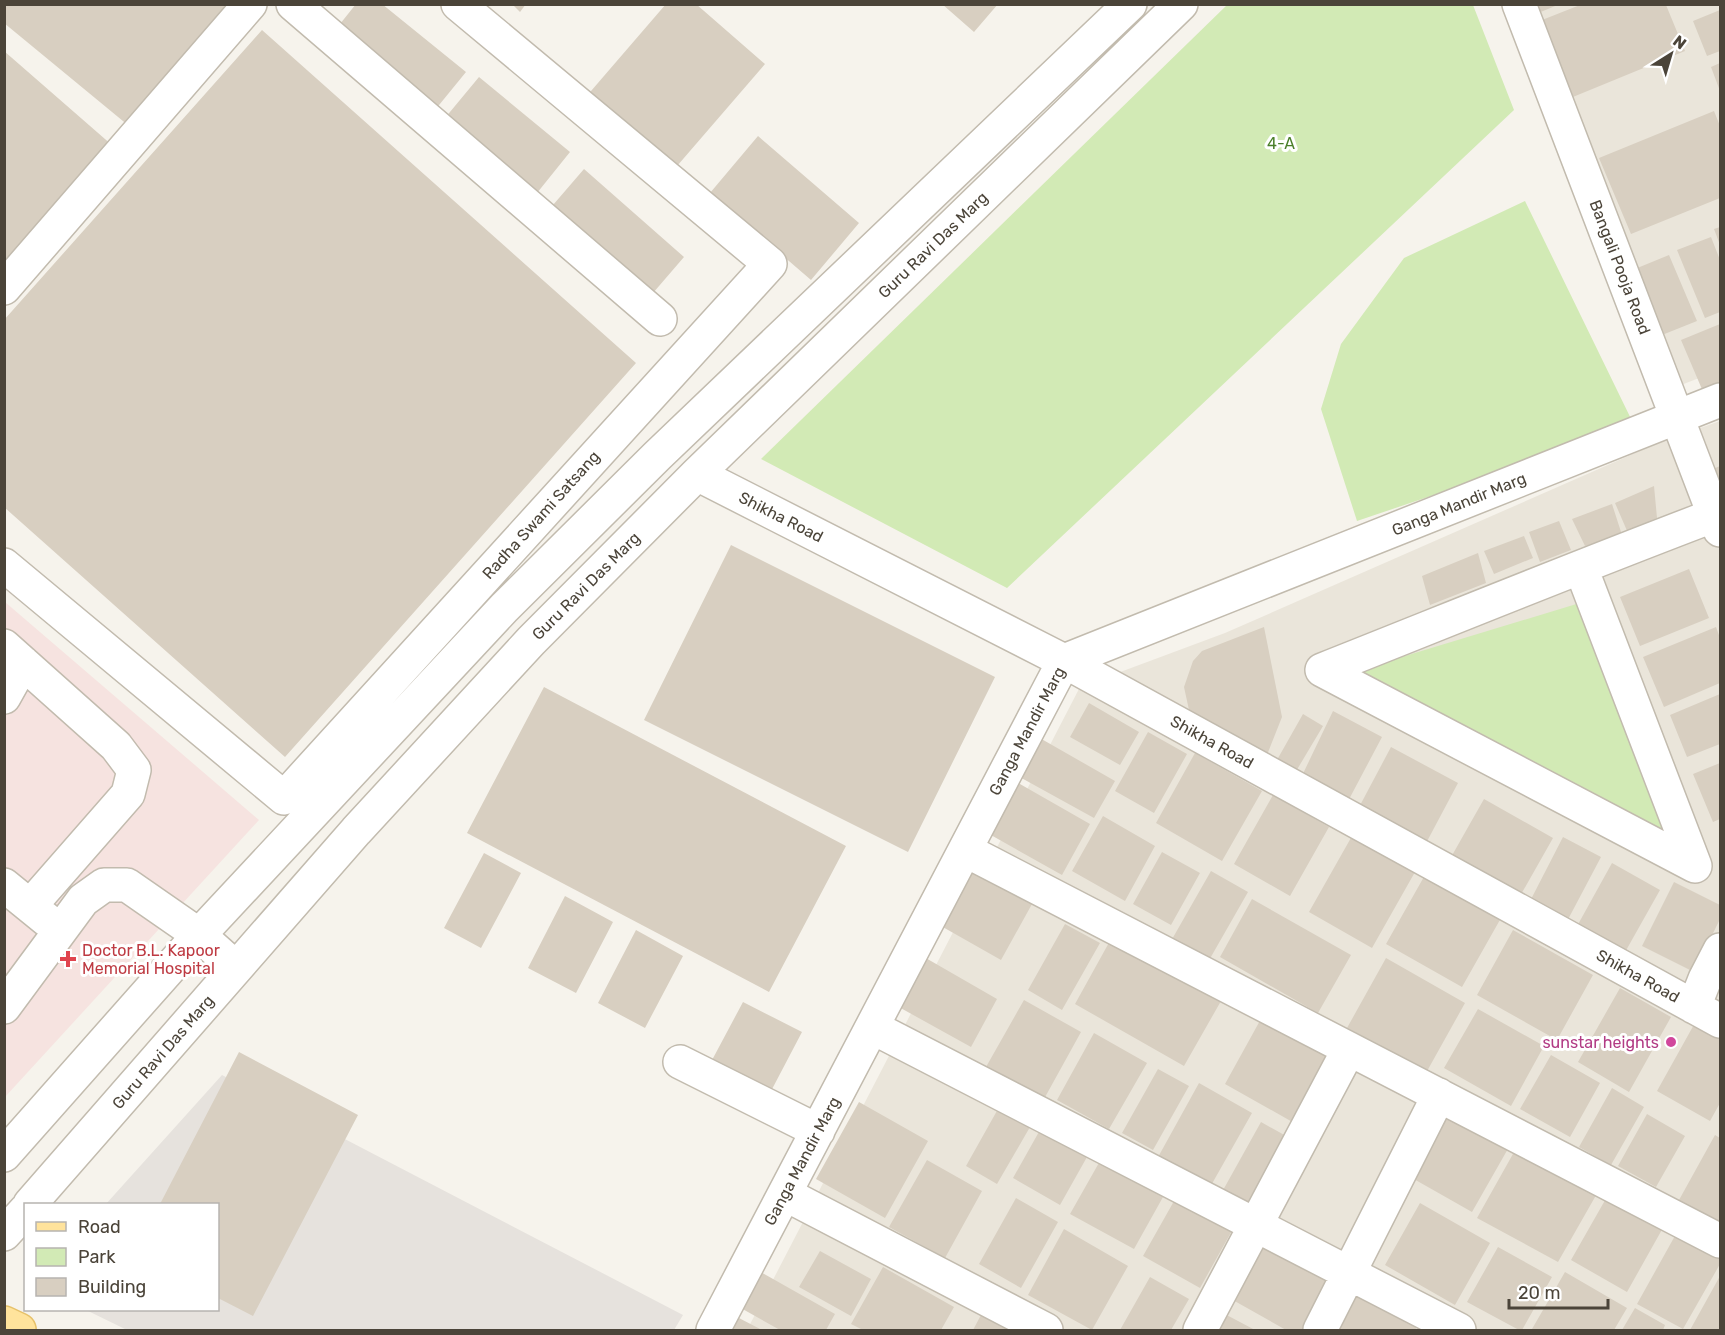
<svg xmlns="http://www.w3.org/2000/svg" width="1725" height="1335" font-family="Rubik,sans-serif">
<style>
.residential{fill:#eae5da}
.industrial{fill:#e6e2dd}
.medical{fill:#f6e3e0}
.green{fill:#d2eab5}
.building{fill:#d8cfc1}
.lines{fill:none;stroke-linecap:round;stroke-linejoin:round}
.minor-casing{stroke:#c2bbae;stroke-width:36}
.major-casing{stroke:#e6c16a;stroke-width:36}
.minor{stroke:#fff;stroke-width:33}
.major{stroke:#ffe39c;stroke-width:33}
.health-dot{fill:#e0444e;stroke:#fff;stroke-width:2}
.hotel-dot{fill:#d1479c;stroke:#fff;stroke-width:2}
.labels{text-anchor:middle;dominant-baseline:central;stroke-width:6;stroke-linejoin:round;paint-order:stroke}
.park-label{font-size:16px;fill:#4a7f2a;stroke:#fff}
.street-label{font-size:16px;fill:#4b4439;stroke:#fff}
.health-label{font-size:16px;fill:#be3a42;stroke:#fff;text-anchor:start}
.hotel-label{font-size:16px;fill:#b23c85;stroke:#fff;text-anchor:end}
</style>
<rect width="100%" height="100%" fill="#f6f3ec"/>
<!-- residential -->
<path class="residential" d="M 1524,5 L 1720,5 L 1720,370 L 1681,385 Z
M 1720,421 L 1720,1330 L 747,1330 L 1080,687 L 1225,633 L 1658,443 Z"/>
<!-- industrial -->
<path class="industrial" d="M 222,1075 L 683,1315 L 674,1330 L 127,1330 L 86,1310 L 218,1310 L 218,1204 L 106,1204 Z"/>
<!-- medical -->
<path class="medical" d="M 5,602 L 259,820 L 5,1097 Z"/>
<!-- green -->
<path class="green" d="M 1227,5 L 1473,5 L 1514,110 L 1007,588 L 761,459 Z
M 1525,201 L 1635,427 L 1357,521 L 1321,409 L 1341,344 L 1404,258 Z
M 1583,602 L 1667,839 L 1349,673 Z"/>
<!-- building -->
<path class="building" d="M 4,4 L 230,4 L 129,126 L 4,23 Z
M 356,4 L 382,4 L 466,72 L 435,110 L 336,29 Z
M 512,4 L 526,4 L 520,12 Z
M 666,4 L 696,4 L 765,64 L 671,173 L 585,98 Z
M 942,4 L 998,4 L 974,32 Z
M 1527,4 L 1560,4 L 1531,16 Z
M 1580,5 L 1666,5 L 1685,51 L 1568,99 L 1537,22 Z
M 1720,10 L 1720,51 L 1707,56 L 1693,21 Z
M 262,30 L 636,363 L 285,757 L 4,507 L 4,320 Z
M 4,51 L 113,146 L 4,267 Z
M 1720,63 L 1720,91 L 1711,67 Z
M 479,77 L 570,152 L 537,193 L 445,118 Z
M 1714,111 L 1720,126 L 1720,198 L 1631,234 L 1599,158 Z
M 758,136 L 859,223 L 811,280 L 710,193 Z
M 584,169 L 684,257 L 653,293 L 553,205 Z
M 1720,227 L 1720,245 L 1714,229 Z
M 1711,237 L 1720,260 L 1720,312 L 1705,318 L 1677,250 Z
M 1669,255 L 1697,321 L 1657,337 L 1630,271 Z
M 1720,324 L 1720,387 L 1704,394 L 1681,340 Z
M 1720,466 L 1720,504 L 1706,472 Z
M 1654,486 L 1657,518 L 1628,533 L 1615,503 Z
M 1612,504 L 1622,535 L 1585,546 L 1572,519 Z
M 1559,521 L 1571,550 L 1540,562 L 1529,532 Z
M 1524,536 L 1533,558 L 1494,574 L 1484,551 Z
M 731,545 L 995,677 L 908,852 L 644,720 Z
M 1478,553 L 1486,583 L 1430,605 L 1422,576 Z
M 1689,569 L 1709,618 L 1640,646 L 1620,597 Z
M 1264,627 L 1282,717 L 1263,765 L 1197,725 L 1189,710 L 1184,687 L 1193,661 L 1202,651 Z
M 1716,627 L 1720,638 L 1720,683 L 1664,707 L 1643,657 Z
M 544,687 L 846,846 L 769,992 L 467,833 Z
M 1720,694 L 1720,744 L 1687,757 L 1670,715 Z
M 1089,703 L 1139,732 L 1120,765 L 1070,737 Z
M 1333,711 L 1382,737 L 1346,805 L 1299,782 Z
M 1303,714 L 1323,726 L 1292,778 L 1273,767 Z
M 1148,732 L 1187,754 L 1154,813 L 1115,791 Z
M 1038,737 L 1115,781 L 1094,818 L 1016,775 Z
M 1391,747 L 1458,783 L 1424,847 L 1357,811 Z
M 1195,753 L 1262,791 L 1222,861 L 1156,823 Z
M 1720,763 L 1720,819 L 1713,822 L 1693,774 Z
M 1011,779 L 1090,824 L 1062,875 L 982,830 Z
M 1273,795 L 1329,827 L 1290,896 L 1234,864 Z
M 1484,799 L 1553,838 L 1515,905 L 1446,866 Z
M 1103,816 L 1155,846 L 1125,901 L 1072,871 Z
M 1352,836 L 1415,872 L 1372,948 L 1309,912 Z
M 1563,837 L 1601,857 L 1564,927 L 1527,907 Z
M 1162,852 L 1200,873 L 1171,925 L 1133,904 Z
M 484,853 L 521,873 L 481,948 L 444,928 Z
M 1612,863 L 1660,890 L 1624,954 L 1576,928 Z
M 972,871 L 1032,904 L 1001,960 L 941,926 Z
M 1211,871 L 1248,892 L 1208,962 L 1171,941 Z
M 1425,875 L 1501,918 L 1462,987 L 1386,944 Z
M 1674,882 L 1720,905 L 1720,919 L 1694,972 L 1642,946 Z
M 565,896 L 613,922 L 576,993 L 528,968 Z
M 1252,899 L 1351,955 L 1318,1013 L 1220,957 Z
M 1065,924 L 1100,943 L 1062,1010 L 1028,990 Z
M 636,930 L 683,956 L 645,1028 L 598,1003 Z
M 1513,930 L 1593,975 L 1557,1040 L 1477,995 Z
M 1111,939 L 1221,1001 L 1184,1066 L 1075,1004 Z
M 924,957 L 997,999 L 971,1047 L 897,1006 Z
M 1386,958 L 1465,1003 L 1426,1073 L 1347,1028 Z
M 1620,988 L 1671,1017 L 1629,1092 L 1578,1062 Z
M 1024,1000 L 1081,1032 L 1044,1099 L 986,1067 Z
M 743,1002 L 802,1032 L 770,1093 L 711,1062 Z
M 1478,1009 L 1544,1046 L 1511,1106 L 1444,1068 Z
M 1262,1017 L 1334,1058 L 1296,1124 L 1225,1084 Z
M 1696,1021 L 1720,1035 L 1720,1103 L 1710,1121 L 1657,1091 Z
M 1094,1033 L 1147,1063 L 1109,1129 L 1057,1100 Z
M 239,1052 L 358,1115 L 253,1316 L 218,1298 L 218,1204 L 160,1204 Z
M 1551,1055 L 1600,1083 L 1570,1137 L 1520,1109 Z
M 1158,1069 L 1189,1086 L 1153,1150 L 1122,1133 Z
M 1199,1083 L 1252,1113 L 1209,1189 L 1157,1159 Z
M 1612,1088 L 1644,1107 L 1611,1165 L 1579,1147 Z
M 859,1102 L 928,1141 L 885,1218 L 816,1179 Z
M 998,1109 L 1030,1127 L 997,1184 L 966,1166 Z
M 1442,1109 L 1509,1147 L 1472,1212 L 1405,1174 Z
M 1647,1114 L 1685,1136 L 1656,1187 L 1618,1166 Z
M 1261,1122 L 1295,1141 L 1255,1211 L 1222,1192 Z
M 1040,1130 L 1087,1157 L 1060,1205 L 1013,1178 Z
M 1715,1135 L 1720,1138 L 1720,1219 L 1719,1222 L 1679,1200 Z
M 1518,1145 L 1599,1190 L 1558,1262 L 1477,1218 Z
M 927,1160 L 982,1191 L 945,1258 L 889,1227 Z
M 1100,1161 L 1163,1197 L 1134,1249 L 1070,1214 Z
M 1178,1194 L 1234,1227 L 1200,1288 L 1143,1256 Z
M 1608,1195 L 1664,1226 L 1627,1292 L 1571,1260 Z
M 1016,1198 L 1058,1222 L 1021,1288 L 979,1264 Z
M 1420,1203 L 1490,1243 L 1455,1305 L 1385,1265 Z
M 1064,1229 L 1128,1266 L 1092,1330 L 1028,1295 Z
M 1676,1234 L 1720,1259 L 1720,1264 L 1683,1329 L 1637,1304 Z
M 1264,1240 L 1333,1279 L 1305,1330 L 1286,1330 L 1231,1299 Z
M 1498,1247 L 1552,1277 L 1522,1330 L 1519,1330 L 1467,1302 Z
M 820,1251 L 871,1279 L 851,1316 L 799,1287 Z
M 883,1267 L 954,1307 L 941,1330 L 863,1330 L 851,1324 Z
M 759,1271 L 835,1314 L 826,1330 L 780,1330 L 739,1307 Z
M 1565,1272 L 1627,1308 L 1614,1330 L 1532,1329 Z
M 1720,1276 L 1720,1330 L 1690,1330 Z
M 1150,1277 L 1189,1299 L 1171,1330 L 1120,1330 Z
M 1358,1289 L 1419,1323 L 1415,1330 L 1335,1330 Z
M 1635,1308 L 1665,1325 L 1663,1330 L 1622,1330 Z
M 1221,1312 L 1255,1330 L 1211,1330 Z
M 981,1315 L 1009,1330 L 973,1330 Z
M 737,1317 L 762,1330 L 730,1330 Z"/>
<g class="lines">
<!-- minor casing -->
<g class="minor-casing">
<path id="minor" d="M 293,4 L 660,319
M 1519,4 L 1720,530
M 4,288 L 250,4
M 697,474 L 1064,661 L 1720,1021
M 4,565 L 284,798 L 770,264 L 458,4
M 1581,568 L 1695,866 L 1322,670 C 1453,618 1583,565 1715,515
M 4,646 L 116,746 L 134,770 L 128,794 L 30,906
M 4,697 L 23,663
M 965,850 L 1720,1241
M 4,885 L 47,920
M 4,1007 L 83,900 L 104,885 L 127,885 L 199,935 L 236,968
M 1694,1007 L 1705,979 L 1720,950
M 872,1027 L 1459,1330
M 680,1062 L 818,1131
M 4,1155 L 199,935 L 504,608 L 657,456 L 1130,4
M 785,1194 L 1046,1330
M 30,1204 L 356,831 L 531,641 L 697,474 L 1181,4
M 4,1234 L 26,1210
M 713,1330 L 1064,661 L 1720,400
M 1200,1330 L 1349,1049
M 1320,1330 L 1439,1095"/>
</g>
<!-- major casing -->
<g class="major-casing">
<path id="major" d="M 4,1323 L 19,1330"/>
</g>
<!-- minor -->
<use href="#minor" class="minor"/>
<!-- major -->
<use href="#major" class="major"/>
</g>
<!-- markers -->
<path class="health-dot" d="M65 950h6v6h6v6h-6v6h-6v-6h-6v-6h6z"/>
<circle class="hotel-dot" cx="1671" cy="1042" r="6"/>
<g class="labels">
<!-- park labels -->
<g class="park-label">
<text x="1281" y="143">4-A</text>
</g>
<!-- street labels -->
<g class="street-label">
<text transform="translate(933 245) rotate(-44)">Guru Ravi Das Marg</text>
<text transform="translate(1620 267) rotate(69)">Bangali Pooja Road</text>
<text transform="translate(1459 504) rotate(-22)">Ganga Mandir Marg</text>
<text transform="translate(541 515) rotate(-48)">Radha Swami Satsang</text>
<text transform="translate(781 517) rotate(27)">Shikha Road</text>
<text transform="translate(586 586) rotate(-45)">Guru Ravi Das Marg</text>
<text transform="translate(1027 731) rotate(-62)">Ganga Mandir Marg</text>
<text transform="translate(1212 742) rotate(29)">Shikha Road</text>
<text transform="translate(1638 976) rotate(29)">Shikha Road</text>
<text transform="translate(163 1052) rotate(-49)">Guru Ravi Das Marg</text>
<text transform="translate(802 1161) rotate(-62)">Ganga Mandir Marg</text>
</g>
<!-- health labels -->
<g class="health-label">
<text x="82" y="950">Doctor B.L. Kapoor<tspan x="82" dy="18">Memorial Hospital</tspan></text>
</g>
<!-- hotel labels -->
<g class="hotel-label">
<text x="1659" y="1042">sunstar heights</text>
</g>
</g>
<!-- border -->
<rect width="1725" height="1335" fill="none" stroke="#4b4439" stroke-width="12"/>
<!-- legend -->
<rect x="24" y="1203" width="195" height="108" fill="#ffffff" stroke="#b7b4b0" stroke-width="1.5"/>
<rect x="36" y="1222" width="30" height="9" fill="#ffe39c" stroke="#b7b4b0" stroke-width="1.5"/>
<text x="78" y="1233" font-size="18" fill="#4b4439">Road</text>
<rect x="36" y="1248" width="30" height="18" fill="#d2eab5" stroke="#b7b4b0" stroke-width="1.5"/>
<text x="78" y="1263" font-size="18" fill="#4b4439">Park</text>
<rect x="36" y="1278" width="30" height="18" fill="#d8cfc1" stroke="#b7b4b0" stroke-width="1.5"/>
<text x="78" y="1293" font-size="18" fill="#4b4439">Building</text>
<!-- north arrow -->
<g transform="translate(1671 54) rotate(37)" stroke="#ffffff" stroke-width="4.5" paint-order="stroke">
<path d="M0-4.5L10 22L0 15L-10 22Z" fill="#4b4439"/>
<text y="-9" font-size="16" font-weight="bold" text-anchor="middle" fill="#4b4439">N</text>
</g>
<!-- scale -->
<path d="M1509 1299v9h99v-9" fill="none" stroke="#4b4439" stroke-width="3"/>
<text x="1518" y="1299" font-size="18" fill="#4b4439" stroke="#ffffff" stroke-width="4.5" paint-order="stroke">20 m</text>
</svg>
